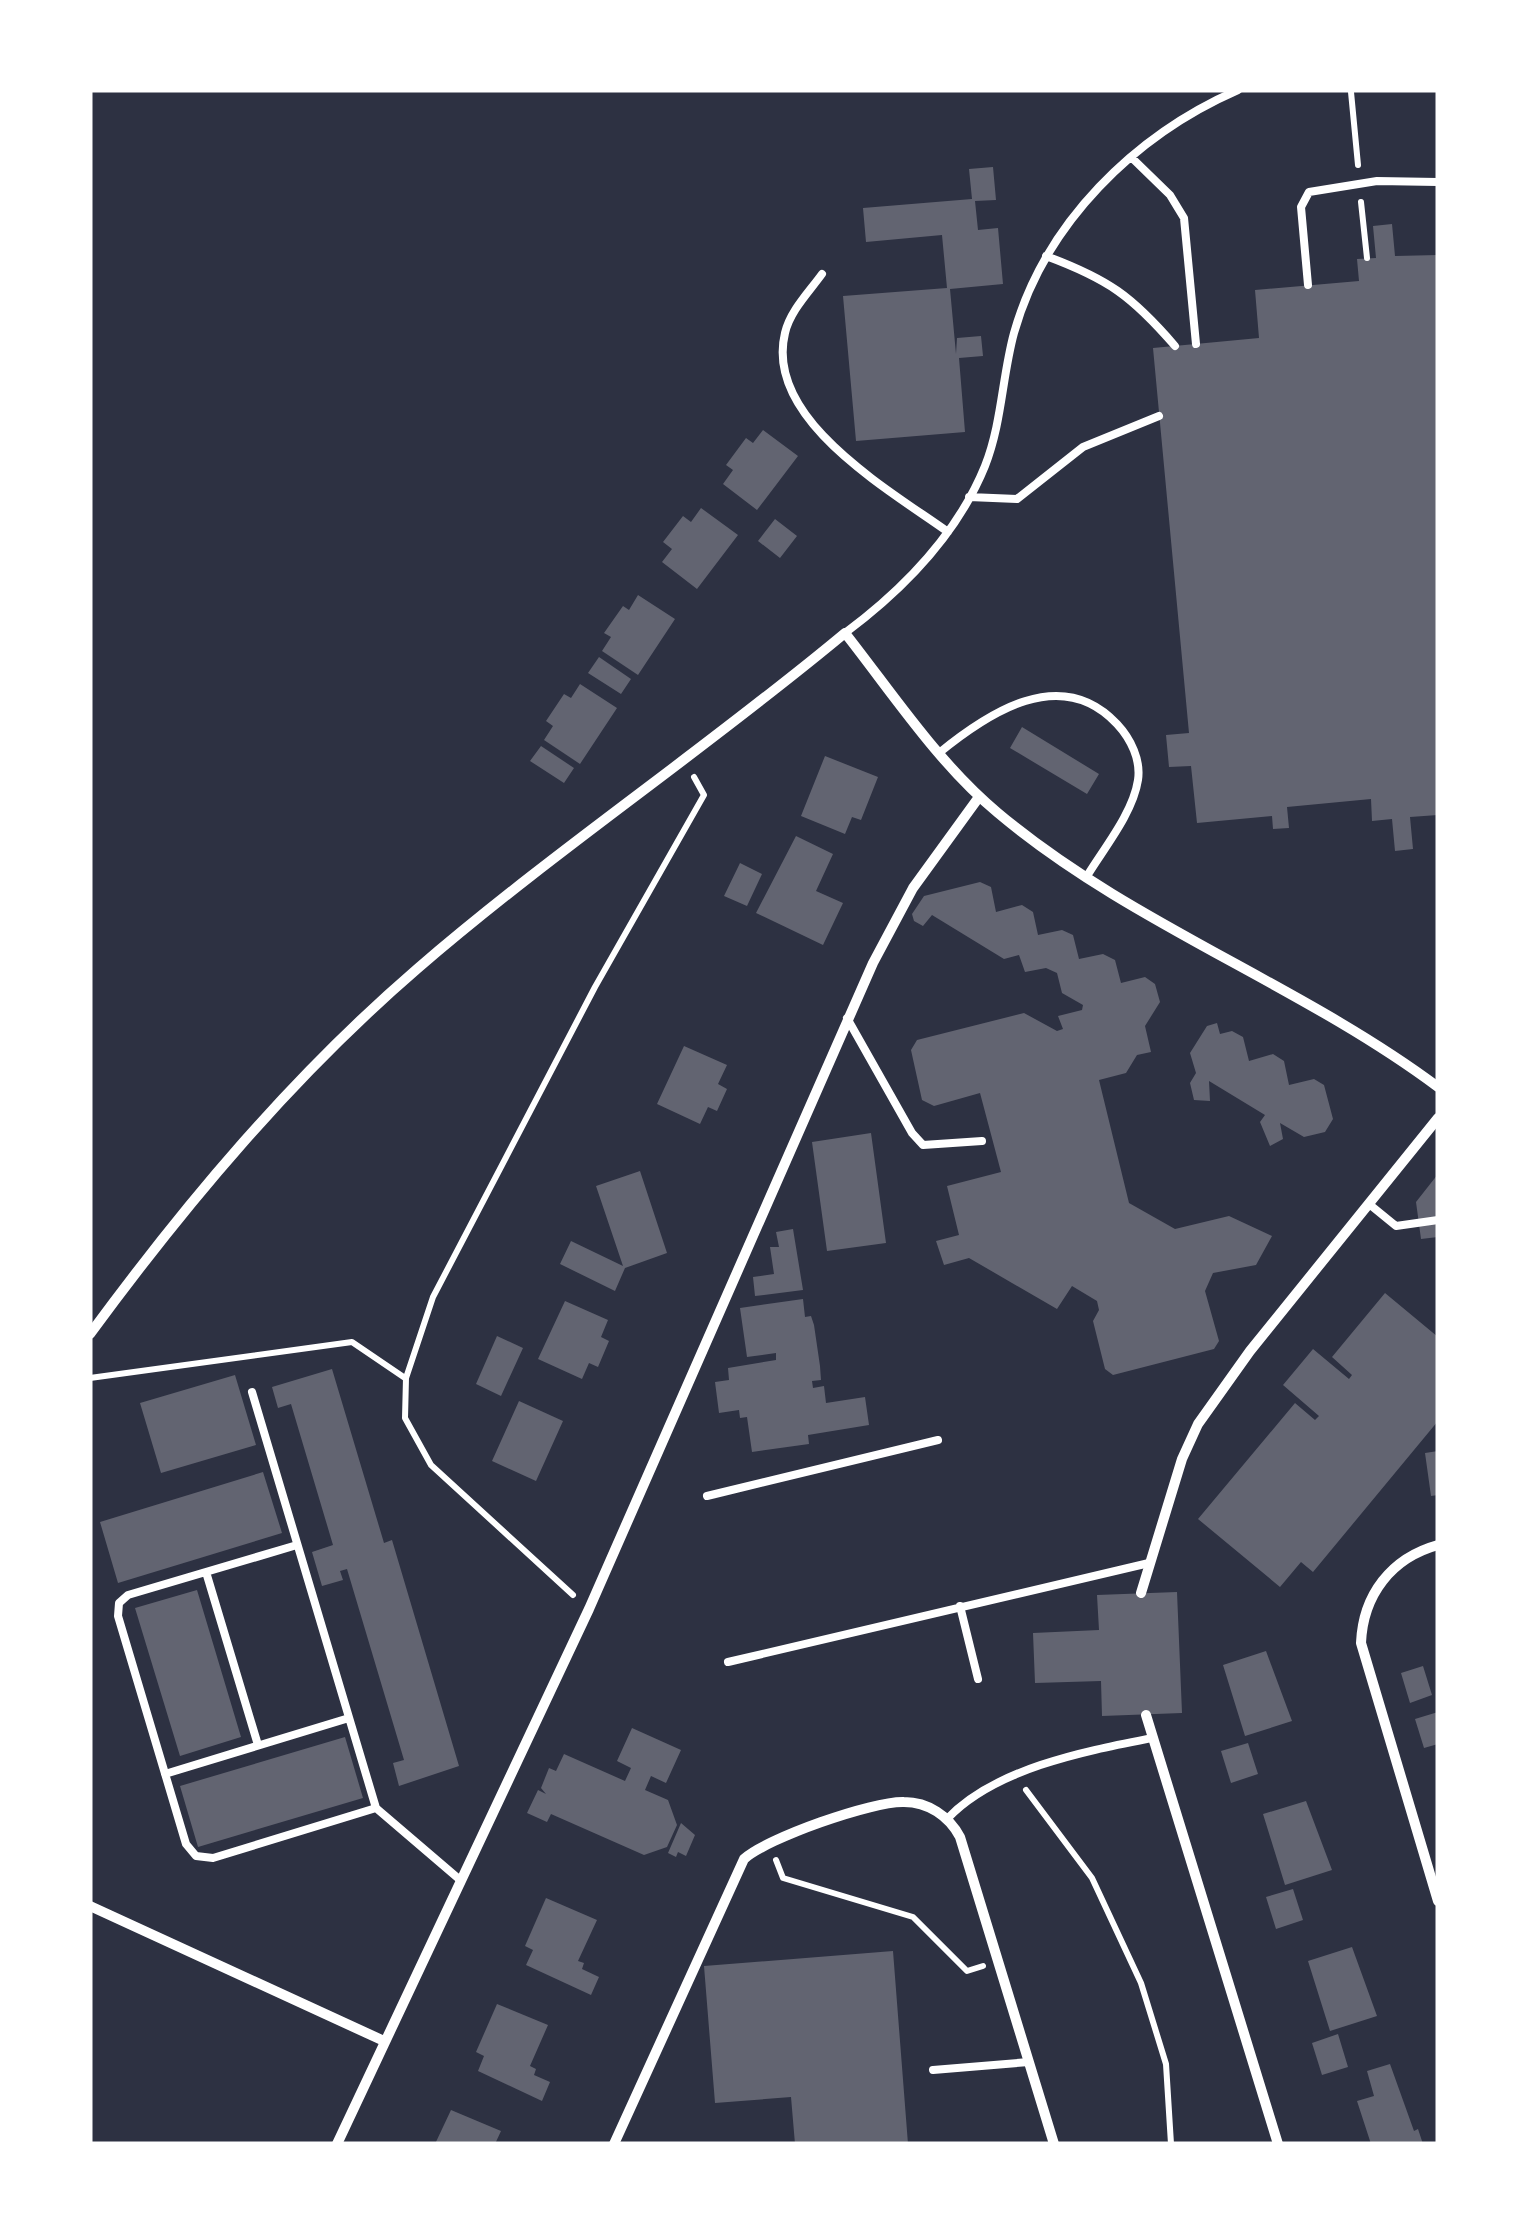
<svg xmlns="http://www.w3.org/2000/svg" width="1528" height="2234" font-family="'IBM Plex Serif',serif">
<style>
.building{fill:#626471}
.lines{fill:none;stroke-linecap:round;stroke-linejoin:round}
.path{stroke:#fff;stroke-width:6}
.service{stroke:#fff;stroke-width:8}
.minor{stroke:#fff;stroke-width:10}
</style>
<rect width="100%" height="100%" fill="#2d3142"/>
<!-- building -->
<path class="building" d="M 993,167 L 996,200 L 975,201 L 978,230 L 998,228 L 1003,284 L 950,289 L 956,354 L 957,338 L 981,336 L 983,356 L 959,358 L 965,432 L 856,441 L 843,296 L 947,288 L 942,235 L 866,242 L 863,208 L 972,199 L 969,169 Z
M 1392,224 L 1395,256 L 1438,255 L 1438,815 L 1410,817 L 1413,849 L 1395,851 L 1392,819 L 1372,821 L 1371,799 L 1287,807 L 1289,828 L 1273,829 L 1272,816 L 1197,823 L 1191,766 L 1169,767 L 1166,735 L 1189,733 L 1153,348 L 1259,338 L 1255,290 L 1359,281 L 1357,259 L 1376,258 L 1373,226 Z
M 763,430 L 798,456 L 757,510 L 723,484 L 733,470 L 726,465 L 746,438 L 753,443 Z
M 701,508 L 738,535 L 697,589 L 662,562 L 672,549 L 663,542 L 683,516 L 691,522 Z
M 775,519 L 797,536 L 780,558 L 758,541 Z
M 638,595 L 675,619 L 638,675 L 602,651 L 611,637 L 604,633 L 623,606 L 629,610 Z
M 599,657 L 631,679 L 621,694 L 588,673 Z
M 580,684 L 617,708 L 580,764 L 544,740 L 553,726 L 546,721 L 564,694 L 571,698 Z
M 1022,727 L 1099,774 L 1087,794 L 1010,748 Z
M 541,746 L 574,768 L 564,783 L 530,761 Z
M 825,756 L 878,777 L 861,820 L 852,817 L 845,834 L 801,816 Z
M 796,836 L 833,854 L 816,891 L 843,903 L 823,945 L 756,913 Z
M 740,863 L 762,874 L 747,906 L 724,896 Z
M 980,882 L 991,887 L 996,912 L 1022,905 L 1033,912 L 1038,935 L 1062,930 L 1073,935 L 1079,959 L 1103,954 L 1115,960 L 1121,983 L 1145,977 L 1155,984 L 1160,1002 L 1145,1026 L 1151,1052 L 1137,1055 L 1126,1073 L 1099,1080 L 1129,1203 L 1175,1229 L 1229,1216 L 1272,1236 L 1256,1265 L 1213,1273 L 1205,1291 L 1219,1341 L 1214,1349 L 1113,1375 L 1105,1369 L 1093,1321 L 1099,1310 L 1097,1301 L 1072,1286 L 1057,1309 L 969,1258 L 944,1265 L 936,1241 L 959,1235 L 947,1186 L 1001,1172 L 980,1093 L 934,1106 L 922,1100 L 911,1050 L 917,1040 L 1024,1013 L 1057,1031 L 1063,1029 L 1058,1016 L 1082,1010 L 1083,1005 L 1062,993 L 1057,973 L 1046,968 L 1025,972 L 1019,955 L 1004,959 L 932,915 L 923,926 L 914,921 L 912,914 L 924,896 Z
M 1217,1023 L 1220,1034 L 1232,1031 L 1243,1037 L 1249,1061 L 1273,1054 L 1284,1061 L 1289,1085 L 1314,1079 L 1324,1085 L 1333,1119 L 1325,1132 L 1304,1137 L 1280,1123 L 1283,1139 L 1270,1146 L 1260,1122 L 1265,1115 L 1209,1081 L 1210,1101 L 1194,1100 L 1190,1083 L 1196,1073 L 1190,1053 L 1207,1026 Z
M 684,1046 L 727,1065 L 718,1084 L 727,1089 L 717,1111 L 708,1107 L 700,1124 L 657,1104 Z
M 871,1133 L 886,1243 L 827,1251 L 812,1142 Z
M 640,1171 L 667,1253 L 625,1268 L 615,1291 L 560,1264 L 571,1241 L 623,1266 L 596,1186 Z
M 1438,1174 L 1438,1237 L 1421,1239 L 1416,1202 Z
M 793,1229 L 803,1290 L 755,1296 L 753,1277 L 774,1274 L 770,1247 L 779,1247 L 776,1232 Z
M 1385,1293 L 1438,1337 L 1438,1421 L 1313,1572 L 1301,1562 L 1280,1587 L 1198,1519 L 1295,1403 L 1315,1420 L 1319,1416 L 1283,1385 L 1313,1349 L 1349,1379 L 1352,1375 L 1332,1357 Z
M 803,1299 L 805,1317 L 811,1316 L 814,1325 L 820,1366 L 821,1380 L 812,1381 L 813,1388 L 824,1386 L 826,1403 L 865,1397 L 869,1425 L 808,1435 L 809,1444 L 752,1452 L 747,1417 L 740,1418 L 739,1410 L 719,1413 L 715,1382 L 729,1380 L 728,1368 L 776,1360 L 776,1353 L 747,1357 L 740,1308 Z
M 565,1301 L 608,1320 L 601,1337 L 609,1341 L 598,1367 L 589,1363 L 582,1379 L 538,1359 Z
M 497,1336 L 523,1348 L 501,1396 L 476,1384 Z
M 332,1369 L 384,1543 L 392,1540 L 459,1766 L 399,1786 L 393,1763 L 404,1760 L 347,1569 L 340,1571 L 343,1580 L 322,1586 L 312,1552 L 333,1545 L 291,1404 L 278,1408 L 272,1387 Z
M 235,1375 L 256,1445 L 161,1473 L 140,1403 Z
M 519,1401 L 563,1421 L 536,1481 L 492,1461 Z
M 1438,1451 L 1438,1495 L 1431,1496 L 1425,1453 Z
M 263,1472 L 282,1533 L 118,1583 L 100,1522 Z
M 197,1590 L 241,1737 L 180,1756 L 135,1608 Z
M 1177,1592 L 1182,1713 L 1102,1716 L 1101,1681 L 1035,1683 L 1033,1633 L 1099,1630 L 1097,1595 Z
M 1266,1651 L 1292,1721 L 1245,1736 L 1223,1665 Z
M 1423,1666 L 1432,1695 L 1410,1703 L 1401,1673 Z
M 1438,1712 L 1438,1744 L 1424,1748 L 1415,1719 Z
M 632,1728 L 681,1750 L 666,1783 L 651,1776 L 645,1790 L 668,1800 L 677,1825 L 667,1847 L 644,1855 L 551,1814 L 547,1822 L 527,1813 L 538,1790 L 546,1794 L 541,1788 L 549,1768 L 556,1771 L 564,1754 L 625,1781 L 631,1768 L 617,1761 Z
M 345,1737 L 363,1798 L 198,1847 L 180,1786 Z
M 1248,1743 L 1258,1774 L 1231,1783 L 1221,1751 Z
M 1306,1801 L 1332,1870 L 1285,1885 L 1263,1814 Z
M 681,1823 L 695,1835 L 686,1856 L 678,1852 L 676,1857 L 668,1853 Z
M 1293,1889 L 1303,1920 L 1276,1929 L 1266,1897 Z
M 546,1898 L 597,1920 L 578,1961 L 584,1963 L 582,1969 L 599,1977 L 591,1995 L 526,1965 L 533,1950 L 525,1946 Z
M 1352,1947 L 1377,2016 L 1330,2031 L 1308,1961 Z
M 893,1951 L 908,2144 L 795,2144 L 791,2097 L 715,2103 L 704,1966 Z
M 497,2004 L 548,2025 L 530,2066 L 536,2069 L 534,2075 L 550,2082 L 542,2101 L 478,2071 L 484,2056 L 476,2052 Z
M 1338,2034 L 1348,2067 L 1322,2075 L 1312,2043 Z
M 1390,2064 L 1414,2131 L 1418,2129 L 1423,2144 L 1371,2144 L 1357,2101 L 1374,2096 L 1367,2071 Z
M 451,2110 L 501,2131 L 495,2144 L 435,2144 Z"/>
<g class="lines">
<!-- path -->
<path class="path" d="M 1351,92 L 1358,165
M 1361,202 L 1367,258
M 90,1378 L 352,1342 L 405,1378
M 573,1595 L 431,1465 L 405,1418 L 406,1378 L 433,1297 L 595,987 L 704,795 L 694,777
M 1026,1790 L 1092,1878 L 1141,1983 L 1166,2064 L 1171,2144
M 776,1860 L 783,1878 L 913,1917 L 967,1971 L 983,1966"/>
<!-- service -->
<path class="service" d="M 1132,158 L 1170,195 L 1184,218 L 1196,344
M 1046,256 C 1108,279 1132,296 1175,346
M 822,274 C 809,292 790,311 785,333 C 764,419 888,489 948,532
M 1308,285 L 1301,207 L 1309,192 L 1377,181 L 1438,182
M 969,497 L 1017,499 L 1083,447 L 1159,416
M 845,633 C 904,589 957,535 985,466 C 1002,423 1002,377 1014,333 C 1045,223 1135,135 1238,90
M 939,753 C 988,713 1061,664 1117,724 C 1131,739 1141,760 1138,780 C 1133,813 1104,848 1087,876
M 847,1018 L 912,1133 L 923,1145 L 982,1141
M 1369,1204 L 1396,1226 L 1438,1220
M 252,1392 L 376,1808 L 459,1879
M 707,1496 L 938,1440
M 297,1545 L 128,1595 L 119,1603 L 118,1616 L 186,1844 L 196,1856 L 213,1858 L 376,1808
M 206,1572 L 258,1745
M 960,1606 L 978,1679
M 728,1662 L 1149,1563
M 165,1774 L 349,1718
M 947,1819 C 995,1768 1086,1751 1152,1738
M 933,2070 L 1029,2062"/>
<!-- minor -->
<path class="minor" d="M 90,1334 C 187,1202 293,1076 417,969 C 555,850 706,749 845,633 C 893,694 938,763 998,813 C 1130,924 1300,984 1438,1087
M 1438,1545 C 1391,1558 1363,1595 1361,1643 L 1438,1901
M 1141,1593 L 1182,1459 L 1198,1424 L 1250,1351 L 1438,1118
M 1146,1715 L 1278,2144
M 90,1906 L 384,2041
M 337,2144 L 589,1609 L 873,963 L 913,888 L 979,797
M 614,2144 L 744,1859 C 767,1838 872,1801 904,1802 C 928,1802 949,1816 960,1837 L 1054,2144"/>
</g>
<!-- border -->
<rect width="1528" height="2234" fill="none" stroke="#ffffff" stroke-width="185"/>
</svg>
